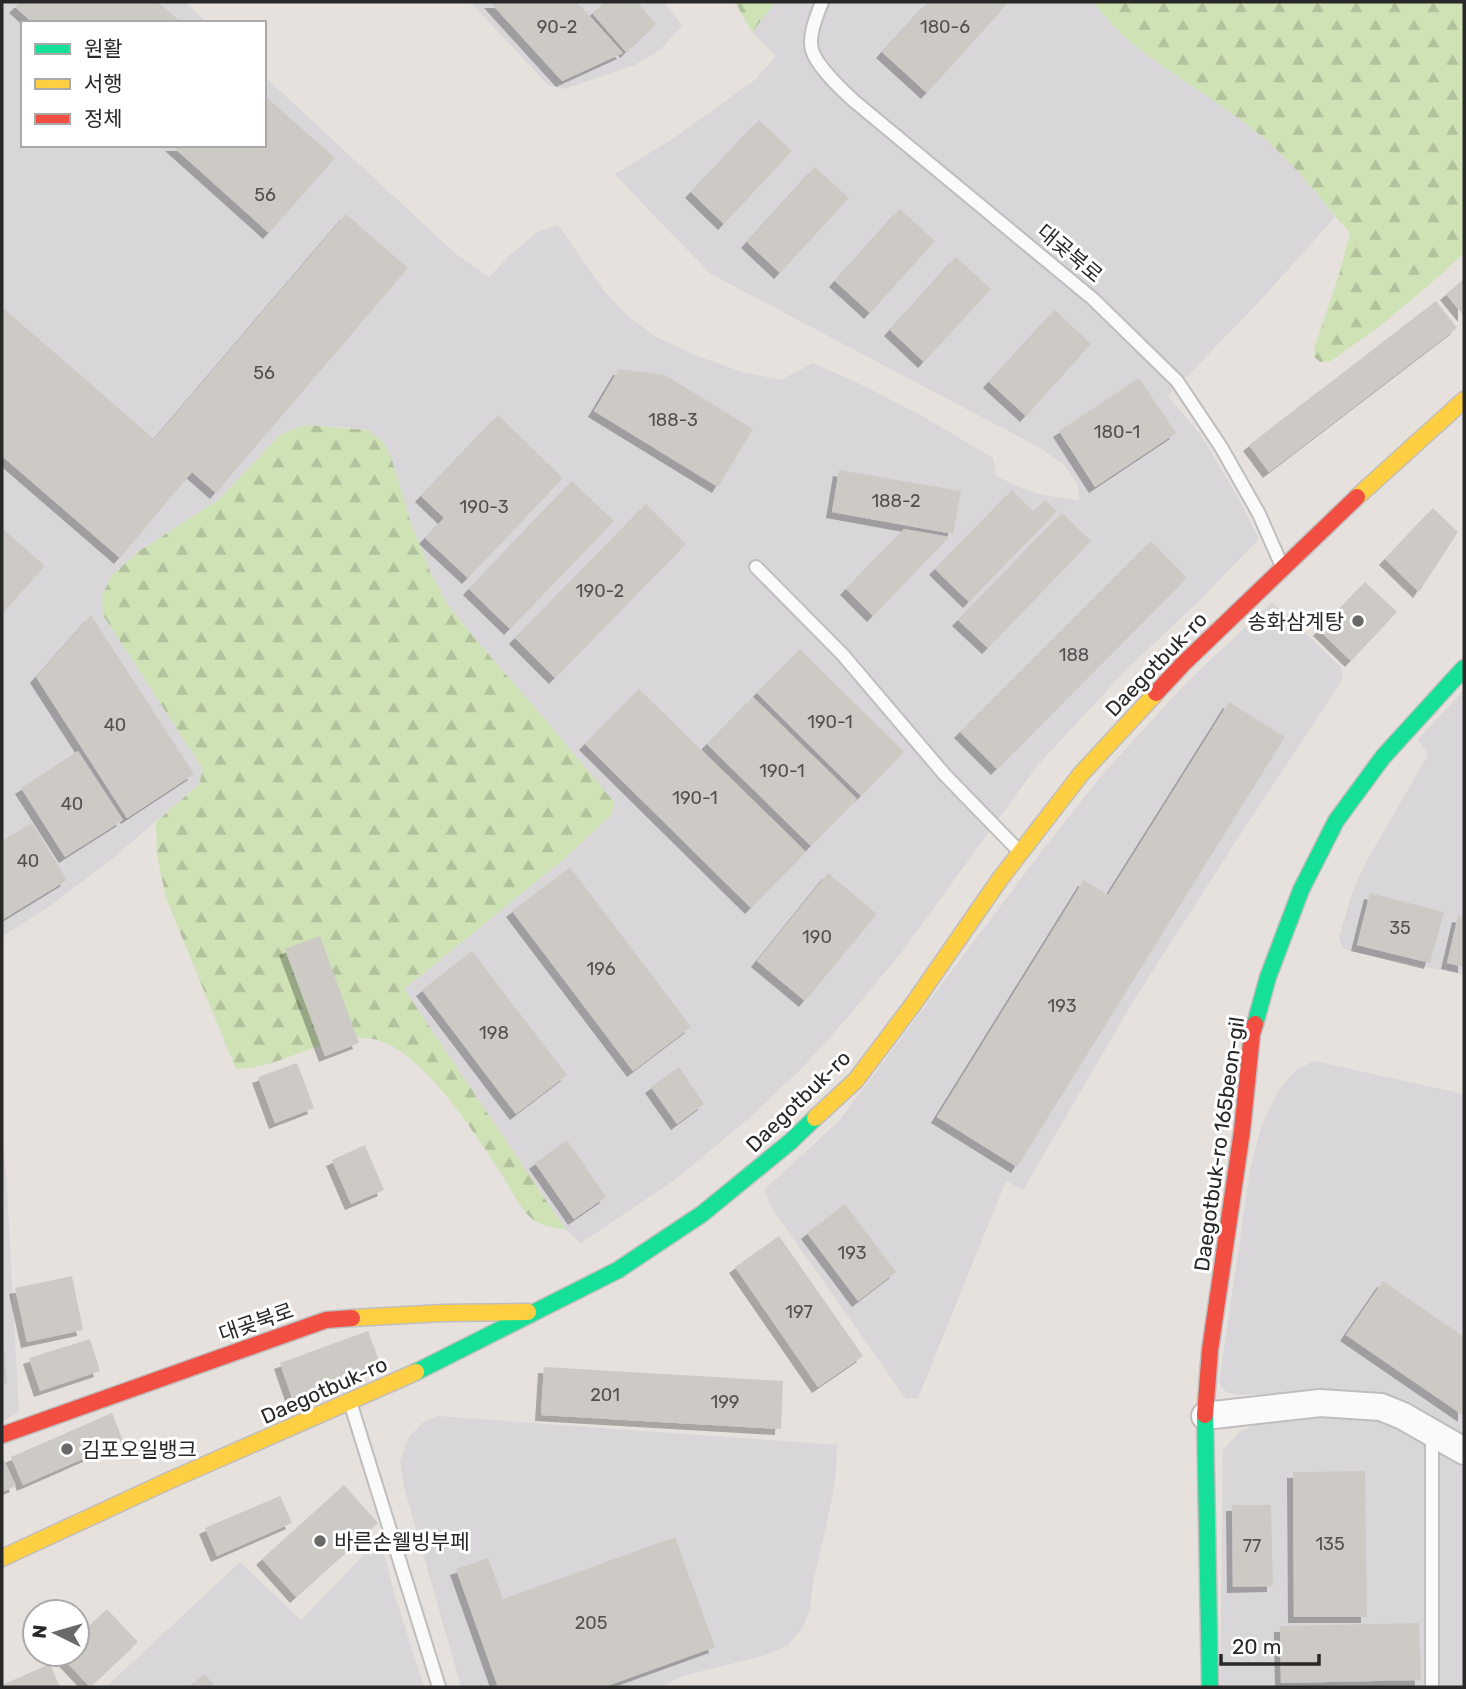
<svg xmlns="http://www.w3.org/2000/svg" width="1466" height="1689" font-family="Rubik,'Noto Sans KR',sans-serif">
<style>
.industrial{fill:#d9d6d9}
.forest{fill:url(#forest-firs)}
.building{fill:#cdcac6;filter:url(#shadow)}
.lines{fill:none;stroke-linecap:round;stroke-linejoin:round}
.lane-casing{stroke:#bfbebf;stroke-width:16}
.street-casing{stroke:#bfbebf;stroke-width:30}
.fast-casing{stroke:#bfbebf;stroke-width:19}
.slow-casing{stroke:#bfbebf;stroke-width:19}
.jam-casing{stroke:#bfbebf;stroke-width:19}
.lane{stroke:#fbfafa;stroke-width:12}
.street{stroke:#fbfafa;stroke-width:26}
.fast{stroke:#16e098;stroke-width:16}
.slow{stroke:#ffcf43;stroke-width:16}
.jam{stroke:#f24e42;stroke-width:16}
.poi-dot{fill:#6a6967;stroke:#fff;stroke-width:2.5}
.labels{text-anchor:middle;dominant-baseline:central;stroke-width:6;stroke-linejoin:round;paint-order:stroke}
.number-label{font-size:18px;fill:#525150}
.street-label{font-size:21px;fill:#282828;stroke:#fff}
.poi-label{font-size:21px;fill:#282828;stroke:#fff;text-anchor:start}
</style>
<defs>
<pattern id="forest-firs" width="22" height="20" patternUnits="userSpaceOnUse" patternTransform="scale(1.75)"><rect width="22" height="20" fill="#cee2b5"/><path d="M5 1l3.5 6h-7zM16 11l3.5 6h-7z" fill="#b1c29c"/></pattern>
<filter id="shadow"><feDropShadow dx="-6" dy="6" stdDeviation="0" flood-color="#0004"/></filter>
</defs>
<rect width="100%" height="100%" fill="#e6e1dd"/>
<!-- industrial -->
<path class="industrial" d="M 2,2 L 185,2 L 207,23 L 23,23 L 23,145 L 264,145 L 264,76 L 456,254 L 489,277 L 509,256 L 536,233 L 558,225 L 605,292 L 628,316 L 656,337 L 695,355 L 742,372 L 781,380 L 813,363 L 860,384 L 917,413 L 993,458 L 996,476 L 1019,487 L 1043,495 L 1079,500 L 1078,485 L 1064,465 L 1042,449 L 711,274 L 657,219 L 615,174 L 671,140 L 756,79 L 776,56 L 752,32 L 774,2 L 1094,2 L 1102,14 L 1124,37 L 1151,58 L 1229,111 L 1266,140 L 1299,172 L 1335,217 L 1259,302 L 1168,396 L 1200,434 L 1237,496 L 1259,539 L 1200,600 L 1127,669 L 1037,766 L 901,953 L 842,1024 L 801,1069 L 748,1119 L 676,1179 L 581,1243 L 566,1230 L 404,989 L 563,860 L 614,802 L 548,723 L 470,633 L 448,605 L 431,574 L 412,526 L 392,460 L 368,430 L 342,427 L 305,425 L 281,434 L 218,500 L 141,550 L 112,575 L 103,615 L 203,769 L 199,784 L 112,859 L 54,903 L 2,937 Z
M 470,2 L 664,2 L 682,26 L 660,50 L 635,65 L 564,89 L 548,85 Z
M 1272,602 L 1341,667 L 1343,679 L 1238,838 L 1134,1000 L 1023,1190 L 1006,1181 L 918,1398 L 906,1399 L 771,1207 L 765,1189 L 839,1121 L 1041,852 L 1102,775 L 1183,686 Z
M 1464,690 L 1464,975 L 1350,951 L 1342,947 L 1339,938 L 1352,893 L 1366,862 L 1428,755 L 1418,739 Z
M 1314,1061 L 1464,1094 L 1464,1438 L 1376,1394 L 1356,1391 L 1331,1391 L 1237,1395 L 1226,1392 L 1219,1383 L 1250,1170 L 1262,1124 L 1280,1088 L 1296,1070 Z
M 2,1137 L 6,1171 L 19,1412 L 2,1422 Z
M 1342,1415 L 1376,1420 L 1403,1430 L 1464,1465 L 1464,1687 L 1220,1687 L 1223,1450 L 1239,1432 L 1258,1424 L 1294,1418 Z
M 437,1416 L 837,1445 L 836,1473 L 831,1504 L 813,1583 L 810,1610 L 803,1627 L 788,1645 L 766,1655 L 679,1677 L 662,1687 L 461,1687 L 404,1487 L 400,1461 L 408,1438 L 422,1423 Z
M 380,1538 L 396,1599 L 424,1687 L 106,1687 L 240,1562 L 301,1620 Z"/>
<!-- forest -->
<path class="forest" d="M 735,2 L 774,2 L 775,3 L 752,32 Z
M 1094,2 L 1464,2 L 1464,253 L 1429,285 L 1380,326 L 1331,361 L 1320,362 L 1314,357 L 1315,346 L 1339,275 L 1350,233 C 1321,201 1297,166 1264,138 C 1239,118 1213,100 1186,82 C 1152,59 1117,36 1094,2 Z
M 305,425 L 368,430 L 384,443 L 392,460 L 412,526 L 431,574 L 448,605 L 470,633 L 548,723 L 614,802 L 612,814 L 563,860 L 404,989 L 566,1230 C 551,1227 537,1226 527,1214 C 518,1204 511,1190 504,1178 C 478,1138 417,1039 365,1038 C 320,1037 281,1068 236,1069 L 166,898 L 157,855 L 156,822 L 199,784 L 203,769 L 103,615 L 102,596 L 112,575 L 141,550 L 218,500 L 281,434 Z"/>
<!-- building -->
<path class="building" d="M 20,2 L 158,2 L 182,23 L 33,23 L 15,7 Z
M 490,2 L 577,2 L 623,53 L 562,81 Z
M 605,2 L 637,2 L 656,24 L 626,52 L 592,13 Z
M 928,2 L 1009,2 L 927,93 L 882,52 Z
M 264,95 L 335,158 L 269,233 L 171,145 L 264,145 Z
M 759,120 L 792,151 L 724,224 L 691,192 Z
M 815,167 L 849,198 L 780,273 L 747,242 Z
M 900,209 L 935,241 L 870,313 L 835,281 Z
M 346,214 L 408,268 L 216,493 L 192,472 L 120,558 L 2,456 L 2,307 L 154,439 Z
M 956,257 L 991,289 L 924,362 L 890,330 Z
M 1464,279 L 1464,316 L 1446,294 Z
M 1436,301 L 1457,328 L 1269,472 L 1249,445 Z
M 1055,310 L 1091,344 L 1026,416 L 989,382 Z
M 619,369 L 665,375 L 753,429 L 718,487 L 594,411 Z
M 1139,378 L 1176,433 L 1095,487 L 1059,431 Z
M 498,415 L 563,478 L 468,578 L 425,538 L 444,518 L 421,496 Z
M 839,470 L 961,491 L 953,534 L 832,512 Z
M 572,481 L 614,521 L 510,629 L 469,589 Z
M 1012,490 L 1034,512 L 1045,500 L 1057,511 L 969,602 L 935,569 Z
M 646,504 L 686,544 L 555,678 L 515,638 Z
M 1433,508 L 1458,532 L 1419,592 L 1385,559 Z
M 1062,513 L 1091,541 L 988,648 L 958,620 Z
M 2,528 L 45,566 L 2,614 Z
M 904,529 L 949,537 L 873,616 L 846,589 Z
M 1151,541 L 1187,578 L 997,769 L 960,732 Z
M 1365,582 L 1397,612 L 1351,661 L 1319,630 Z
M 91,615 L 194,774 L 127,818 L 36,677 Z
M 800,649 L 904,752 L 861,796 L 757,693 Z
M 639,689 L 806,852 L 751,908 L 585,744 Z
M 753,697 L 857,799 L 811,846 L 707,744 Z
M 1229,702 L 1285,737 L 1017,1167 L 937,1117 L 1084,880 L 1108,895 Z
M 78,751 L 123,820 L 65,857 L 21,788 Z
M 32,823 L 67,880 L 2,920 L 2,841 Z
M 570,867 L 691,1027 L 633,1071 L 512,911 Z
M 828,873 L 877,914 L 805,1001 L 757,961 Z
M 1370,893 L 1444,912 L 1430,963 L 1357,945 Z
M 1458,916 L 1464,917 L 1464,967 L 1447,963 Z
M 320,936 L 359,1043 L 325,1056 L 285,949 Z
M 472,951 L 567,1075 L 516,1114 L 422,990 Z
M 297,1063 L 314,1108 L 275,1123 L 258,1077 Z
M 679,1067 L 704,1104 L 677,1124 L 651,1087 Z
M 567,1140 L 606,1197 L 574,1219 L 535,1163 Z
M 365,1145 L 384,1190 L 351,1204 L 332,1160 Z
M 845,1204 L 896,1272 L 858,1301 L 807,1233 Z
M 779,1236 L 863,1356 L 818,1387 L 735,1267 Z
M 72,1276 L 83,1330 L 27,1342 L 15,1288 Z
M 1383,1281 L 1464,1337 L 1464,1416 L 1346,1335 Z
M 368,1331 L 381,1366 L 292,1398 L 280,1363 Z
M 90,1339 L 100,1371 L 40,1391 L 29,1358 Z
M 2,1346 L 4,1346 L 7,1384 L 2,1384 Z
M 544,1367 L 783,1381 L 781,1429 L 541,1415 Z
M 112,1413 L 123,1441 L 23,1485 L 11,1457 Z
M 2,1456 L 16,1486 L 2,1492 Z
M 1365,1471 L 1367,1617 L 1294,1617 L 1293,1472 Z
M 344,1485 L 378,1523 L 296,1597 L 262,1559 Z
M 280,1496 L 292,1523 L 217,1556 L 205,1528 Z
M 1232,1505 L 1271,1505 L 1273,1586 L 1233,1587 Z
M 675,1537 L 715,1647 L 604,1687 L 498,1687 L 456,1569 L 488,1558 L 503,1599 Z
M 107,1609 L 138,1642 L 90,1687 L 59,1654 L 77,1654 L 77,1637 Z
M 1419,1623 L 1421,1680 L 1281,1683 L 1280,1626 Z
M 50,1664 L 60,1687 L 3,1687 L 2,1685 Z
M 205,1674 L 216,1687 L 188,1687 Z"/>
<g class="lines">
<!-- lane casing -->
<g class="lane-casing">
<path id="lane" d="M 822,2 C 817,15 808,35 812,50 C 817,67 841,89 854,101 L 1093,299 L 1177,381 L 1221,447 L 1259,514 L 1281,564
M 756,567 L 843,655 L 945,775 L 1018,850
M 351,1405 L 439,1687
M 1432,1687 L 1432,1433"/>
</g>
<!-- street casing -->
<g class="street-casing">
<path id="street" d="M 1205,1416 L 1320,1403 L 1381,1407 L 1403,1416 L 1464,1451"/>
</g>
<!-- fast casing -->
<g class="fast-casing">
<path id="fast" d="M 1255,1024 L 1268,977 L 1301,890 L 1336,821 L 1383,757 L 1464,668
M 416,1372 L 618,1270 L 702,1214 L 790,1142 L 815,1118
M 1205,1415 L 1210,1687"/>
</g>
<!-- slow casing -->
<g class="slow-casing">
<path id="slow" d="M 1357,497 L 1464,400
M 815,1118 L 856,1080 L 914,1003 L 1000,879 L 1081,774 L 1156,693
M 352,1318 L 443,1313 L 528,1312
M 2,1558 L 166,1482 L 416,1372"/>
</g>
<!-- jam casing -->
<g class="jam-casing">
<path id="jam" d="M 1156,693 L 1183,664 L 1357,497
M 1205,1415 L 1210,1350 L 1242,1131 L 1252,1034 L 1255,1024
M 2,1435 L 326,1320 L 352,1318"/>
</g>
<!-- lane -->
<use href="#lane" class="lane"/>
<!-- street -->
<use href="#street" class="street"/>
<!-- fast -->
<use href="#fast" class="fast"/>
<!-- slow -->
<use href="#slow" class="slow"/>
<!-- jam -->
<use href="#jam" class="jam"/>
</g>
<!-- markers -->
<g class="poi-dot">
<circle cx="1358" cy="621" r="7"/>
<circle cx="67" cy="1449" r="7"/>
<circle cx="320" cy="1541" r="7"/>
</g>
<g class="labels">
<!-- number labels -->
<g class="number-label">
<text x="557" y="27">90-2</text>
<text x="945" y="27">180-6</text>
<text x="265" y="195">56</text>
<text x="264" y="373">56</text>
<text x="673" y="420">188-3</text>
<text x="1117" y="432">180-1</text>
<text x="896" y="501">188-2</text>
<text x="484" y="507">190-3</text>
<text x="600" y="591">190-2</text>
<text x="1074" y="655">188</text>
<text x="830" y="722">190-1</text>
<text x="115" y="725">40</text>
<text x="782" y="771">190-1</text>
<text x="695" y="798">190-1</text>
<text x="72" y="804">40</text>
<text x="28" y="861">40</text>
<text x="1400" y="928">35</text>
<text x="817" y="937">190</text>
<text x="601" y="969">196</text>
<text x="1062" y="1006">193</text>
<text x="494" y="1033">198</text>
<text x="852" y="1253">193</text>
<text x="799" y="1312">197</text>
<text x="605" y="1395">201</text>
<text x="725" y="1402">199</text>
<text x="1330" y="1544">135</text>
<text x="1252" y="1546">77</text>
<text x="591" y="1623">205</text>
</g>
<!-- street labels -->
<g class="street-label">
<text transform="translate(1070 253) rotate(40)">대곶북로</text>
<text transform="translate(1156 664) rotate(-46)">Daegotbuk-ro</text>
<text transform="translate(798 1101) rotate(-44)">Daegotbuk-ro</text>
<text transform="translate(1219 1144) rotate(-82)">Daegotbuk-ro 165beon-gil</text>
<text transform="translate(256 1322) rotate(-19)">대곶북로</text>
<text transform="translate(324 1390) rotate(-24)">Daegotbuk-ro</text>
</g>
<!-- poi labels -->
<g class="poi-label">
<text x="1344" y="621" text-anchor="end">송화삼계탕</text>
<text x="81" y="1449">김포오일뱅크</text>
<text x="334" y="1541">바른손웰빙부페</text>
</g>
</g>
<!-- border -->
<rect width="1466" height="1689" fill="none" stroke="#282828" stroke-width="7"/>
<!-- legend -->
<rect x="21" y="21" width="245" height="126" fill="#ffffff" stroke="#a9a9a9" stroke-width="2"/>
<rect x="35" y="44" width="35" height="10" fill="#16e098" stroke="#a9a9a9" stroke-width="2"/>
<text x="84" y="56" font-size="21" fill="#282828">원활</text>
<rect x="35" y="79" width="35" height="10" fill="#ffcf43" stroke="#a9a9a9" stroke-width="2"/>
<text x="84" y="91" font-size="21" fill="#282828">서행</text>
<rect x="35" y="114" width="35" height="10" fill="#f24e42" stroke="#a9a9a9" stroke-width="2"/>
<text x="84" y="126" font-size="21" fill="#282828">정체</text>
<!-- north arrow -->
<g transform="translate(56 1633) rotate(275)"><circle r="33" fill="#ffffff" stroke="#a9a9a9" stroke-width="2"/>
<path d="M0-5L12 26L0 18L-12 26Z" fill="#6a6967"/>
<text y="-10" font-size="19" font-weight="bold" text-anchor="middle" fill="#282828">N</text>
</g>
<!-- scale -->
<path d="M1221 1654v10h98v-10" fill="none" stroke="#282828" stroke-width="3.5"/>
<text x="1232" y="1654" font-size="21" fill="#282828" stroke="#ffffff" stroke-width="5" paint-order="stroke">20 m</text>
</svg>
